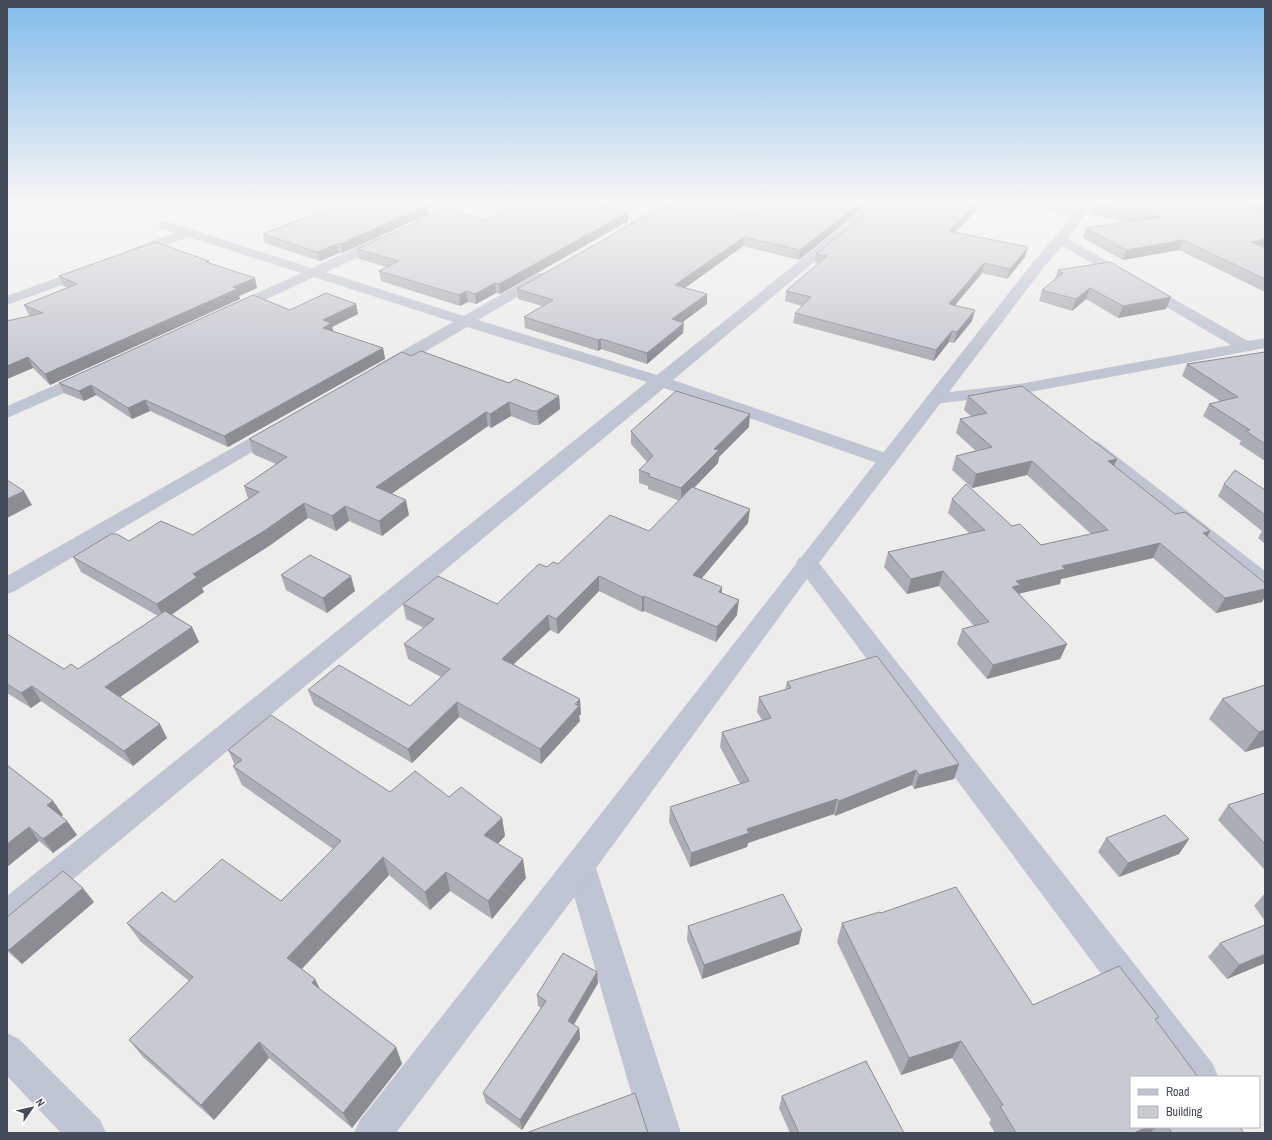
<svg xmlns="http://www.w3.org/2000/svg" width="1272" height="1140" font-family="'Archivo Narrow',sans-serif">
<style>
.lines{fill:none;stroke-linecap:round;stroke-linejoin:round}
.minor{fill:#bfc5d2;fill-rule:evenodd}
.tertiary{fill:#bfc5d2;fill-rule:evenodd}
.wall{fill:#acaeb5}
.shaded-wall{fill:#8c8d93}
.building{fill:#c8cad2;stroke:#8c8d93}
</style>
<rect width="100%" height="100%" fill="#efecec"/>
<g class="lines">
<!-- minor -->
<path class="minor" d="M 461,201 L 476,201 L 474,204 L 427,226 L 419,226 L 417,223 L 419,220 Z
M 666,201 L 680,201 L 627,234 L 622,235 L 616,231 Z
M 874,201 L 887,201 L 673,380 L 894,456 L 897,460 L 894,464 L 887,466 L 880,464 L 664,388 L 18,925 L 7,930 L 7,896 L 647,382 L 467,327 L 389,373 L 383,374 L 377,373 L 375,369 L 377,365 L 453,322 L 314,277 L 237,313 L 227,313 L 225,310 L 227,307 L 301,273 L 188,237 L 136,257 L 126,257 L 124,254 L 126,251 L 175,233 L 160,228 L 158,225 L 160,222 L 168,222 L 312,268 L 379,237 L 389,237 L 391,240 L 389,243 L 326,272 L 464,316 L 538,273 L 548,273 L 550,276 L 548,279 L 478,320 L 657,375 Z
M 1011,201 L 1034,201 L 1078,209 L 1084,213 L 1078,217 L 1017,205 Z
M 1061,235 L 1248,341 L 1265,338 L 1265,348 L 1019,394 L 934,404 L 928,403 L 925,399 L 928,395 L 934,394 L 1019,384 L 1231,345 L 1056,242 L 1055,239 L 1056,236 Z
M 90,266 L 95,267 L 97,270 L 95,273 L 7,305 L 7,296 Z
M 90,370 L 96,371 L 98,375 L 96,379 L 7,418 L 7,406 Z
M 277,425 L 283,426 L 286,430 L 283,434 L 15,591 L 7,594 L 7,576 L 271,426 Z
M 1091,440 L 1098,442 L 1265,571 L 1265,589 L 1257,587 L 1084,450 L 1082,446 L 1084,442 Z
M 807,556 L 815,558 L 1213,1064 L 1218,1077 L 1178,1077 L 799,568 L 796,563 L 799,558 Z
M 580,852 L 591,855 L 595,865 L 681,1133 L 643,1133 L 565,865 L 569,855 Z
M 7,1033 L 19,1039 L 100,1120 L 106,1133 L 61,1133 L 7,1076 Z"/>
<!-- tertiary -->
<path class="tertiary" d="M 1082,201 L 1094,201 L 1066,242 L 1044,267 L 815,568 L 591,875 L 396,1133 L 354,1133 L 360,1120 C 586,835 808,547 1034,261 L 1056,236 Z"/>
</g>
<!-- wall -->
<path class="wall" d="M 343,201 L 412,201 L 428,205 L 429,214 L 342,253 L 339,253 L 320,261 L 265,243 L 263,234 L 346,202 Z
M 770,201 L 872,201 L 799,260 L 743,246 L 685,288 L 707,294 L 707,304 L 682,322 L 683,333 L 647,364 L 601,349 L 598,351 L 525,328 L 524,317 L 542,306 L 518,299 L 517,289 L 650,217 L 752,213 Z
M 1040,201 L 1069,201 L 1066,205 Z
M 1095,201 L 1262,212 L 1235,201 L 1265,201 L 1265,292 L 1179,250 L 1123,260 L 1083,238 L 1086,228 L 1130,222 L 1092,215 L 1092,211 Z
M 486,220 L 628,221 L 500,294 L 496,293 L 476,304 L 468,302 L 460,306 L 381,281 L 379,271 L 387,267 L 359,259 L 357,249 Z
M 955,232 L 1025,257 L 1007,279 L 982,273 L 954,305 L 972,321 L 954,343 L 949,342 L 934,361 L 793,323 L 795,313 L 802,306 L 785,301 L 786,291 L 818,264 L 815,263 L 816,254 Z
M 209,261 L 209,263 L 257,288 L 239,296 L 240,299 L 50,385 L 33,368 L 7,379 L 30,316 L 29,315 L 24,305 L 68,288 L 63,286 L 59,276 Z
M 1058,270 L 1166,309 L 1118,318 L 1086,299 L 1072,311 L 1039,301 L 1042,290 L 1055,279 Z
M 356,304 L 358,314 L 332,327 L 333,331 L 383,348 L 385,359 L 228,447 L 150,411 L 132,419 L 96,395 L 84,401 L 64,393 L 59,383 L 290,310 Z
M 1265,352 L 1265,461 L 1239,444 L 1241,441 L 1203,416 L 1209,404 L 1220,401 L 1182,376 L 1187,364 Z
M 411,356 L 509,383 L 559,396 L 560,409 L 539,425 L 533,425 L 511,416 L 491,428 L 488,426 L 391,494 L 409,515 L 382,536 L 349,521 L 336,531 L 308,518 L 269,546 L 202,588 L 204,592 L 172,614 L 192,627 L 199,642 L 120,697 L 167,738 L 133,766 L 41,701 L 31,708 L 7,693 L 7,634 L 64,669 L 78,669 L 158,616 L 81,572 L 73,557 L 129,541 L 193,535 L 248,499 L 244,486 L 276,464 L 253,454 L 249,439 Z
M 968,396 L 1114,466 L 1175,514 L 1210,531 L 1207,537 L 1262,602 L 1216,613 L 1153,558 L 1061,579 L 1060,584 L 1018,594 L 1067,644 L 1060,659 L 987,679 L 957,644 L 962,629 L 974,626 L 939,586 L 907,594 L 884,567 L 888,552 L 969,533 L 948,513 L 952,499 L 1012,526 L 1041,545 L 1091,534 L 1027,475 L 972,488 L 952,470 L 956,456 L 976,451 L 956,433 L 960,419 L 972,417 L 964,410 Z
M 749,427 L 719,457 L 718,463 L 694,488 L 748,523 L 701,579 L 722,587 L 722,593 L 737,615 L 716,642 L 644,611 L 642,612 L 599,591 L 558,634 L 550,630 L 514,664 L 581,714 L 579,716 L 580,721 L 541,764 L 459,717 L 412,763 L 314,705 L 308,690 L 410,706 L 441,677 L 408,659 L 404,644 L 424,628 L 406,619 L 403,604 L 497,604 L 547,567 L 558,564 L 649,531 L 680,501 L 648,489 L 648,486 L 639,483 L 639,470 L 647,462 L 631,444 L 631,431 Z
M 1224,484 L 1265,490 L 1265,544 L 1258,538 L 1262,531 L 1218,496 Z
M 281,575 L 355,591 L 327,613 L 286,590 Z
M 787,682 L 959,764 L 954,779 L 914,789 L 912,785 L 835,816 L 834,814 L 748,843 L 747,847 L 690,867 L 669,822 L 670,807 L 740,784 L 720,747 L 722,732 L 762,720 L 757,712 L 759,697 L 785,690 Z
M 1265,685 L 1265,746 L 1245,752 L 1209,719 L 1222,699 Z
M 228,750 L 390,792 L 449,797 L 502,818 L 505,836 L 498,844 L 526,878 L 492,919 L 450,891 L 430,910 L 389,875 L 302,969 L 320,989 L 396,1047 L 402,1064 L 352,1128 L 269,1058 L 214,1120 L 143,1057 L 129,1040 L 189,981 L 140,941 L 127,923 L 175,902 L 281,901 L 333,849 L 242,785 L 233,766 L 235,765 Z
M 7,765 L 53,801 L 63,815 L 61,816 L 67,821 L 77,835 L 53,853 L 39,841 L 7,867 Z
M 1265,793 L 1265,870 L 1218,820 L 1228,805 Z
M 1106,838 L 1189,839 L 1179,854 L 1119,877 L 1098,852 Z
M 1265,893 L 1265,921 L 1254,906 Z
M 94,902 L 22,964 L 7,951 L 7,917 Z
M 881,913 L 1033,1005 L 1156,1020 L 1131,1127 L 1240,1127 L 1244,1133 L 995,1133 L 989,1123 L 991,1120 L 952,1058 L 901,1075 L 837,942 L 842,923 Z
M 688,926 L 799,944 L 702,979 L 687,940 Z
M 1220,943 L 1265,963 L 1227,979 L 1208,957 Z
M 597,972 L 598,983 L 574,1025 L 579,1028 L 580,1039 L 522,1130 L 486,1103 L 483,1093 L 541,1008 L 538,1006 L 537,995 Z
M 782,1096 L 904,1133 L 790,1133 L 779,1108 Z"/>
<!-- shaded-wall -->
<path class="shaded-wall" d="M 862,201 L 872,201 L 799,260 L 800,250 Z
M 979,201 L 986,201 L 947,240 L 949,231 Z
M 1067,201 L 1069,201 L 1066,205 Z
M 428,205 L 429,214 L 342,253 L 340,244 Z
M 628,212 L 628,221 L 500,294 L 499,284 Z
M 744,237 L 743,246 L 675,295 L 675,285 Z
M 1265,239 L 1265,248 L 1251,242 Z
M 1183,240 L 1179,250 L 1123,260 L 1126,250 Z
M 337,244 L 339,253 L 320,261 L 317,252 Z
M 1028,247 L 1025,257 L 1007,279 L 1010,269 Z
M 984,263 L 982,273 L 947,315 L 949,304 Z
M 255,278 L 257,288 L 239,296 L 240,299 L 50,385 L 45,374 Z
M 495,283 L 496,293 L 476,304 L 475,294 Z
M 1090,288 L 1086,299 L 1072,311 L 1076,299 Z
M 466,291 L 468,302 L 460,306 L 459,295 Z
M 707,294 L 707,304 L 672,330 L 672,319 Z
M 1171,297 L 1166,309 L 1118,318 L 1123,306 Z
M 356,304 L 358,314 L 332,327 L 334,333 L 323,328 L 323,320 Z
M 975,310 L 972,321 L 954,343 L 957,332 Z
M 684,323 L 683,333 L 647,364 L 647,353 Z
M 952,331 L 949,342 L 934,361 L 936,350 Z
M 601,339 L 601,349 L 598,351 L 598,340 Z
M 383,348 L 385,359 L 228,447 L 224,436 Z
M 28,357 L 33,368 L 7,379 L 7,366 Z
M 91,385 L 96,395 L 84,401 L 79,391 Z
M 559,396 L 560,409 L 539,425 L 537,411 Z
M 145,400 L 150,411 L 132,419 L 128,408 Z
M 509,402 L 511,416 L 491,428 L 490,414 Z
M 486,412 L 488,426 L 380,502 L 376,487 Z
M 750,414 L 749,427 L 719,457 L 718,463 L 681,501 L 681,488 L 714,449 Z
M 1117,459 L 1111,473 L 1108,461 Z
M 1032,461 L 1027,475 L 972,488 L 976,474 Z
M 24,491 L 32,505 L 7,518 L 7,499 Z
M 406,500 L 409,515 L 382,536 L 379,521 Z
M 304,503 L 308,518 L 269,546 L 202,588 L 204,592 L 164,620 L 157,604 L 193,574 Z
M 345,506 L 349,521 L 336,531 L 332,516 Z
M 750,509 L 748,523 L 692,590 L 693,575 Z
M 1210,531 L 1203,546 L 1203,533 Z
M 1160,543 L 1153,558 L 1061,579 L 1060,584 L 1017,594 L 1012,587 L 1016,581 L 1062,566 Z
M 943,571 L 939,586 L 907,594 L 911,579 Z
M 351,576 L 355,591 L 327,613 L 323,598 Z
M 599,576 L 599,591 L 558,634 L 556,619 Z
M 722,587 L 721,602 L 719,592 Z
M 1265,589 L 1265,597 L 1262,602 L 1216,613 L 1225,598 Z
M 644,596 L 644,611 L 642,612 L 642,597 Z
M 739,600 L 737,615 L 716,642 L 717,627 Z
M 548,615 L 550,630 L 504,673 L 502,659 Z
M 192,627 L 199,642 L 113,702 L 105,687 Z
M 1067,644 L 1060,659 L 987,679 L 993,665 Z
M 32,686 L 41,701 L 31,708 L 21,693 Z
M 580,699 L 581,714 L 579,716 L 580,721 L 541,764 L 540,749 Z
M 457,702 L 459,717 L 412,763 L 408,749 Z
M 160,724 L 167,738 L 133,766 L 124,751 Z
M 1265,730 L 1265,746 L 1245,752 L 1259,732 Z
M 959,764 L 954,779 L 914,789 L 919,775 Z
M 916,770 L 912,785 L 835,816 L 839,801 Z
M 837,799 L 834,814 L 748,843 L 747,847 L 690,867 L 691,853 L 747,829 Z
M 53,801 L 63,815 L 57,820 L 47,805 Z
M 502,818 L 505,836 L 488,854 L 484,835 Z
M 67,821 L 77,835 L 53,853 L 43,839 Z
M 29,827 L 39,841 L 7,867 L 7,844 Z
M 1189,839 L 1179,854 L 1119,877 L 1128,863 Z
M 383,857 L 389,875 L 296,975 L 287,958 Z
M 523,859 L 526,878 L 492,919 L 488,901 Z
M 446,872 L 450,891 L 430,910 L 425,892 Z
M 83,888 L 94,902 L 22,964 L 9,950 Z
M 802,930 L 799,944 L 702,979 L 704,965 Z
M 1265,954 L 1265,963 L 1227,979 L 1239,965 Z
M 597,972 L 598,983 L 569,1032 L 568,1021 Z
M 315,979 L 324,997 L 312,983 Z
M 579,1028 L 580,1039 L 522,1130 L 520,1120 Z
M 961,1041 L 952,1058 L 901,1075 L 909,1058 Z
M 259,1042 L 269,1058 L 214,1120 L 201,1105 Z
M 396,1047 L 402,1064 L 352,1128 L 343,1113 Z
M 1147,1127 L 1156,1127 L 1150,1133 L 1134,1133 Z"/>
<!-- building -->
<path class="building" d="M 348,201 L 412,201 L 428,205 L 340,244 L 337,244 L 317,252 L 263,234 Z
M 526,201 L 581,201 L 628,212 L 499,284 L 495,283 L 475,294 L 466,291 L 459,295 L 379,271 L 399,261 L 357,249 L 445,209 L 486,220 Z
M 678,201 L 696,201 L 752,213 L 770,201 L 862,201 L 800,250 L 744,237 L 675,285 L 707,294 L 672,319 L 684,323 L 647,353 L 601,339 L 598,340 L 524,317 L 553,300 L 517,289 L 645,216 L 650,217 Z
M 881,201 L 979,201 L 949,231 L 1028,247 L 1010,269 L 984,263 L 949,304 L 975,310 L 957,332 L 952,331 L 936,350 L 795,313 L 811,297 L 786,291 L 827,256 L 816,254 Z
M 1095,201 L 1233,201 L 1265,213 L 1265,239 L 1251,242 L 1265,248 L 1265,279 L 1183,240 L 1126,250 L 1086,228 L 1160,217 L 1095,205 Z
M 155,242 L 209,261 L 206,262 L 255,278 L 233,287 L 237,289 L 45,374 L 28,357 L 7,366 L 7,321 L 43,313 L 24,305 L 77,284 L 59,276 Z
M 1110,262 L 1171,297 L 1123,306 L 1090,288 L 1076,299 L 1042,290 L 1063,273 L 1058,270 Z
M 326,293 L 356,304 L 323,320 L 331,323 L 323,328 L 383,348 L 224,436 L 145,400 L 128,408 L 91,385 L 79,391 L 59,383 L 253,295 L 290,310 Z
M 421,351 L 509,383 L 515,379 L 559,396 L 537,411 L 532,411 L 509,402 L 490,414 L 486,412 L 376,487 L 406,500 L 379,521 L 345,506 L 332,516 L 304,503 L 264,531 L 193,574 L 197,577 L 157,604 L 73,557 L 111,534 L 117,534 L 129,541 L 161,521 L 193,535 L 259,492 L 244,486 L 287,457 L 249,439 L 402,352 L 411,356 Z
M 1265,352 L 1265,444 L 1246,431 L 1250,430 L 1209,404 L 1238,397 L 1187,364 Z
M 1022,386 L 1117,459 L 1108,461 L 1175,514 L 1185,512 L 1210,531 L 1203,533 L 1265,583 L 1265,589 L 1225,598 L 1160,543 L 1062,566 L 1065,569 L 1016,581 L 1020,585 L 1012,587 L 1067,644 L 993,665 L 962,629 L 989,622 L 943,571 L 911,579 L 888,552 L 985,530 L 952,499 L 966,484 L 1012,526 L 1020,524 L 1041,545 L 1108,530 L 1032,461 L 976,474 L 956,456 L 992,447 L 960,419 L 987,413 L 968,396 Z
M 676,391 L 750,414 L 714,449 L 719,450 L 681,488 L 648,476 L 650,474 L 639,470 L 653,456 L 631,431 Z
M 1235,470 L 1265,490 L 1265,515 L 1224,484 Z
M 7,480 L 24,491 L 7,499 Z
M 692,487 L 750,509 L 693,575 L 722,587 L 719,592 L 739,600 L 717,627 L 644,596 L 642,597 L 599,576 L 556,619 L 548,615 L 502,659 L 580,699 L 575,704 L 579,706 L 540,749 L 457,702 L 408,749 L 308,690 L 339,665 L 410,706 L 450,669 L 404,644 L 434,619 L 403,604 L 438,576 L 497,604 L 539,564 L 547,567 L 553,562 L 558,564 L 610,515 L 649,531 Z
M 310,555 L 351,576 L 323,598 L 281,575 Z
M 165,611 L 192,627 L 105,687 L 160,724 L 124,751 L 32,686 L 21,693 L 7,684 L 7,634 L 64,669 L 71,664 L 78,669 Z
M 877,656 L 959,764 L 919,775 L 916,770 L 839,801 L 837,799 L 747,829 L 749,833 L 691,853 L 670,807 L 749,781 L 722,732 L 771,718 L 759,697 L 791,688 L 787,682 Z
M 1265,685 L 1265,730 L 1259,732 L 1222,699 Z
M 271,715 L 390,792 L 415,771 L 449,797 L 461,787 L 502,818 L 484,835 L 523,859 L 488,901 L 446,872 L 425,892 L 383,857 L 287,958 L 315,979 L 312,983 L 396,1047 L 343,1113 L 259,1042 L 201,1105 L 129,1040 L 193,977 L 127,923 L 162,892 L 175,902 L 222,859 L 281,901 L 341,841 L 233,766 L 242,760 L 228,750 Z
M 7,765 L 53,801 L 47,805 L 67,821 L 43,839 L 29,827 L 7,844 Z
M 1265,793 L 1265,844 L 1228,805 Z
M 1165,815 L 1189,839 L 1128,863 L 1106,838 Z
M 63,871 L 83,888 L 9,950 L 7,948 L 7,917 Z
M 956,887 L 1033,1005 L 1119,966 L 1159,1017 L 1155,1019 L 1198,1077 L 1131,1077 L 1131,1127 L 1147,1127 L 1134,1133 L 1016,1133 L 1000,1106 L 1003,1105 L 961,1041 L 909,1058 L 842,923 L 880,912 L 881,913 Z
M 783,894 L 802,930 L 704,965 L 688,926 Z
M 1265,925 L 1265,954 L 1239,965 L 1220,943 Z
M 563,953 L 597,972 L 568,1021 L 579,1028 L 520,1120 L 483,1093 L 546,1001 L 537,995 Z
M 866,1061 L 904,1133 L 799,1133 L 782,1096 Z
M 635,1093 L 648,1133 L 526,1133 Z
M 1168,1127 L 1240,1127 L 1244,1133 L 1172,1133 Z"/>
<!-- sky -->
<linearGradient id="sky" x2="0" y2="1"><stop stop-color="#80bbea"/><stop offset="0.56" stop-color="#f8f6f6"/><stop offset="1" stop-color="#f8f6f6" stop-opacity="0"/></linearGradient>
<rect width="1272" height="360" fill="url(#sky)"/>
<!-- border -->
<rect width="1272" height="1140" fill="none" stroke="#444c59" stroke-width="16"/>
<!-- legend -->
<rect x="1130" y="1076" width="130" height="52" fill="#ffffff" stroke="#b4b7bd"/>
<rect x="1138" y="1089" width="20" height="6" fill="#bfc5d2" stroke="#b4b7bd"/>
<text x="1166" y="1096" font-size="12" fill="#444c59">Road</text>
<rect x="1138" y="1106" width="20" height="12" fill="#c8cad2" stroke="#b4b7bd"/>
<text x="1166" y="1116" font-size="12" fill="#444c59">Building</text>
<!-- north arrow -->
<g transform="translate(32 1108) rotate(56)" stroke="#ffffff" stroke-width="3" paint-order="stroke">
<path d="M0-3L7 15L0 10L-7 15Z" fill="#444c59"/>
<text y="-6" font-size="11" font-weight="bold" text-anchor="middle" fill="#444c59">N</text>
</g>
</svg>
